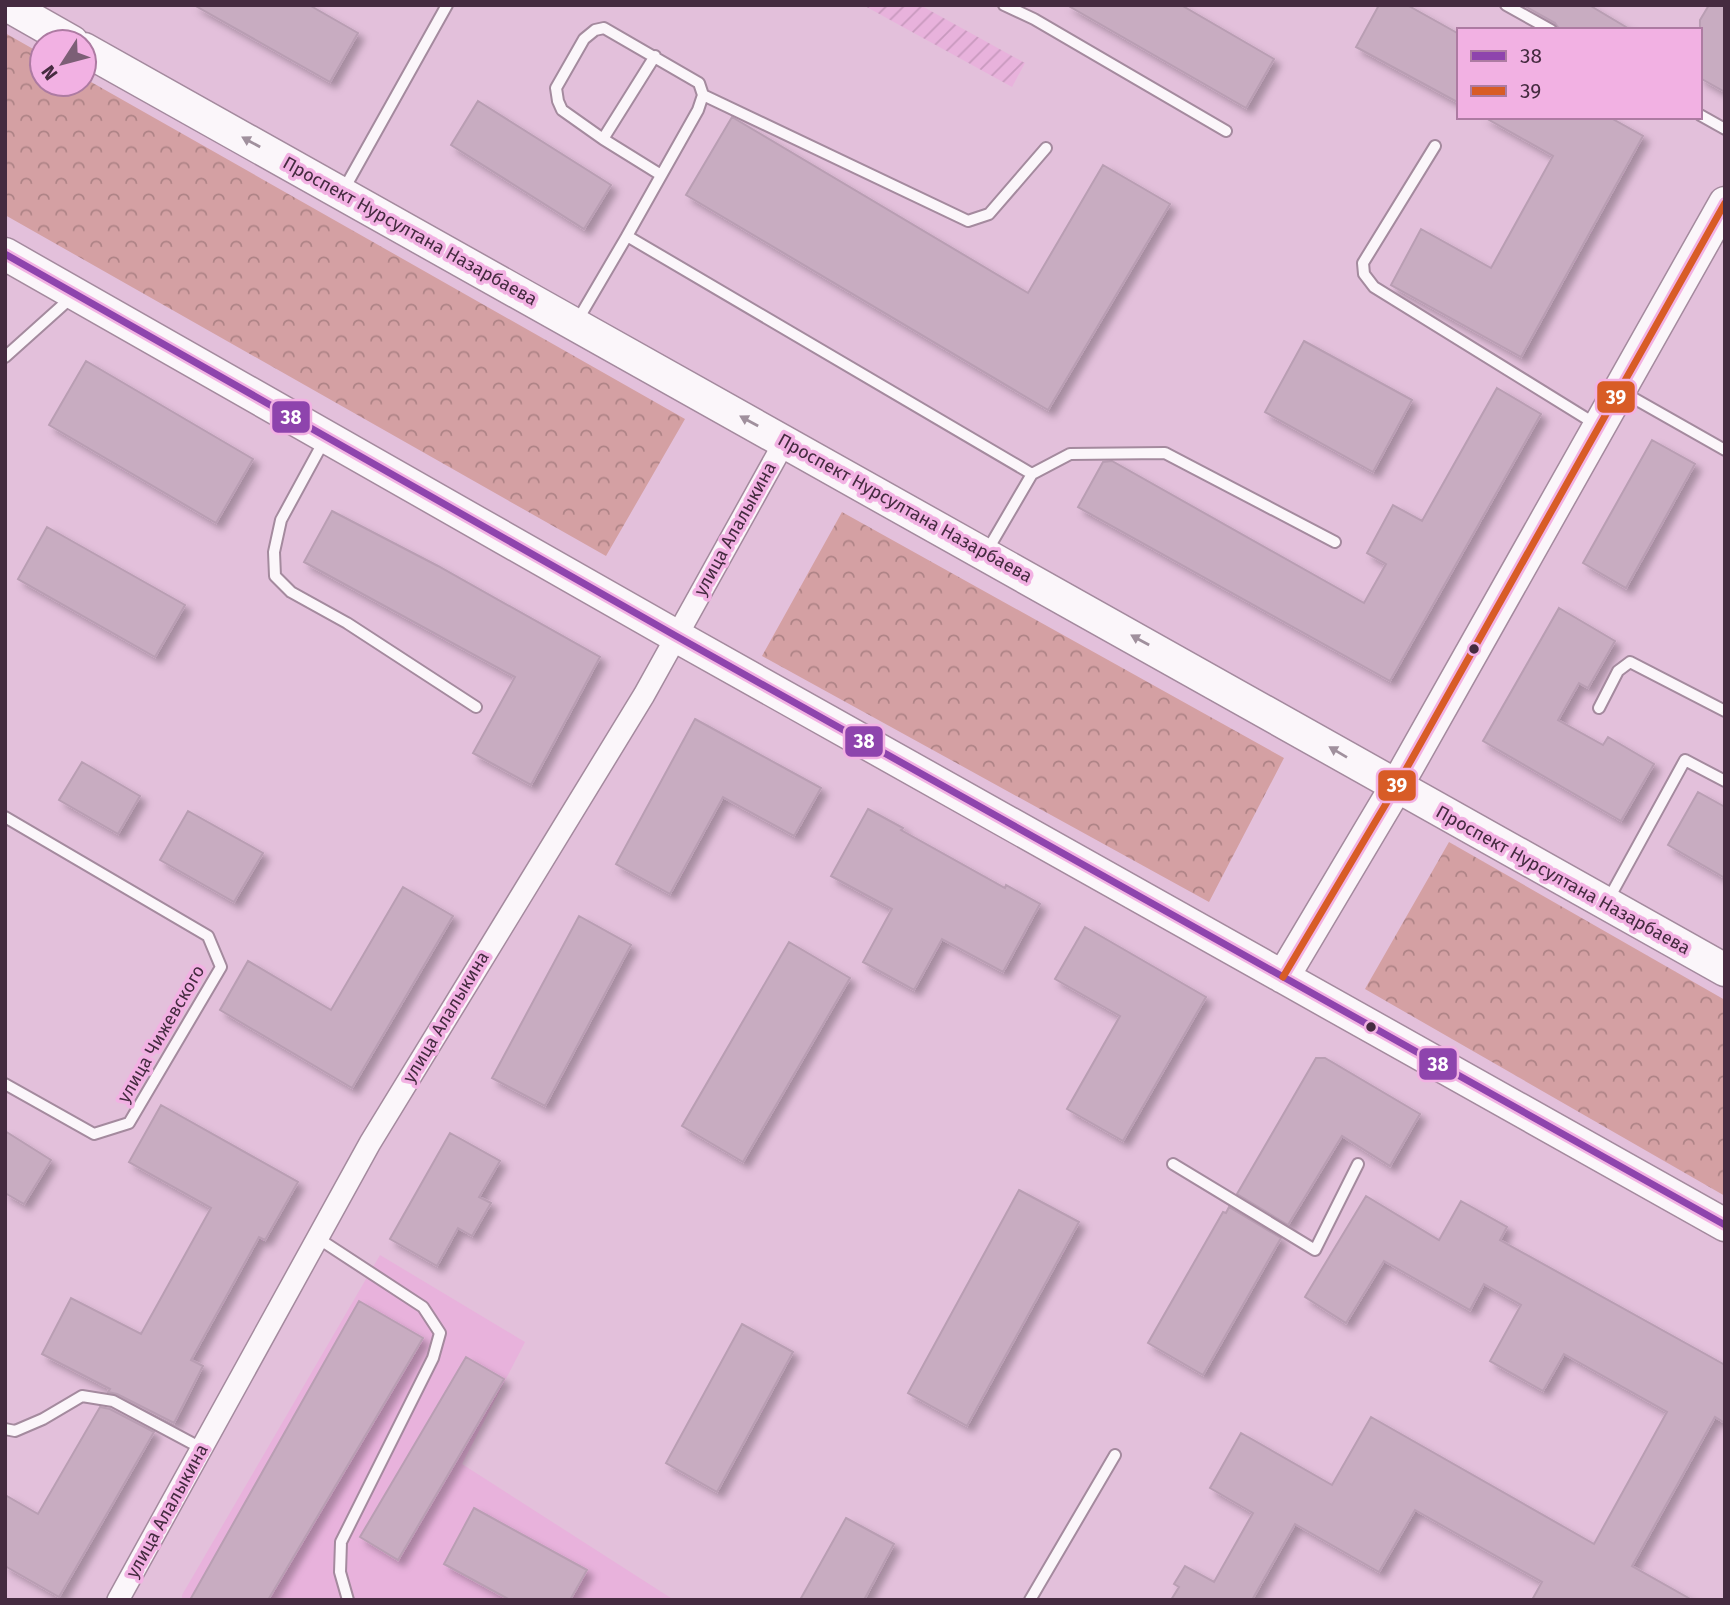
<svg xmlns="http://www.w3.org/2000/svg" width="1730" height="1605" font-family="'Fira Sans',sans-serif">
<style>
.built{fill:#e8b2dc}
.industrial{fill:url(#industrial-furrows)}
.park{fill:url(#park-crowns)}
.building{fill:#c8acc1;stroke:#b99eb3;stroke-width:2;filter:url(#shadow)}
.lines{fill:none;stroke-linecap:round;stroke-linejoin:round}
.service-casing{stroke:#a48a9e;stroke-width:14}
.minor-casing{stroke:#a48a9e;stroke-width:24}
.secondary-casing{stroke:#a48a9e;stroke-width:35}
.service{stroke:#fbf6fa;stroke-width:10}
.minor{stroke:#fbf6fa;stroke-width:21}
.secondary{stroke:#fbf6fa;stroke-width:32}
.bus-1-casing{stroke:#f2b1e3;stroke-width:12}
.bus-2-casing{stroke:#f2b1e3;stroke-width:12}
.bus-1{stroke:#8e44ad;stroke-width:7}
.bus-2{stroke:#d85c26;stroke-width:7}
.oneway{fill:#a0909d}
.bus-dot{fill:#452b40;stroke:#f2b1e3;stroke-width:2.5}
.labels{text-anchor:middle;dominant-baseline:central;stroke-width:7;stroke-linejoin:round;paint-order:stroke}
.street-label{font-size:18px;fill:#452b40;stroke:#f2b1e3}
.line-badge{stroke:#f2b1e3;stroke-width:2.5}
.badge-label{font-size:19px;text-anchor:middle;font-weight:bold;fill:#fff}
</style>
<defs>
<pattern id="industrial-furrows" width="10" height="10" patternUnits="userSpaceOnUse" patternTransform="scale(1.75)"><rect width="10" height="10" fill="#e8b2dc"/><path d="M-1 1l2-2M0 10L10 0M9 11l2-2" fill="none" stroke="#c899be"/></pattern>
<pattern id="park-crowns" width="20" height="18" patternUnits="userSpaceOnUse" patternTransform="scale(1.75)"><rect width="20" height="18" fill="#d4a0a3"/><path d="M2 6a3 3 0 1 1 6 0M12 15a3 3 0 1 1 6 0" fill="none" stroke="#ae8386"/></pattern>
<filter id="shadow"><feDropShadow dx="6" dy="6" stdDeviation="3.5" flood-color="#0004"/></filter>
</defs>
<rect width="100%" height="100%" fill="#e3c0db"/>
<!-- built -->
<path class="built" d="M 380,1255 L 525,1342 L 462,1464 L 674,1600 L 182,1600 L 182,1595 Z"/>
<!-- industrial -->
<path class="industrial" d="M 863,5 L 920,5 L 1025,63 L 1012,87 Z"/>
<!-- park -->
<path class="park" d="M 5,33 L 42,54 L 42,84 L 84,84 L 84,78 L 685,419 L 606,556 L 5,215 Z
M 842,512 L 1284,758 L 1209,902 L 762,656 Z
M 1449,842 L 1725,1000 L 1725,1196 L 1365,989 Z"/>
<!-- building -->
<path class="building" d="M 194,5 L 309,5 L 358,33 L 330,82 Z
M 1067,5 L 1181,5 L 1274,59 L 1246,108 Z
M 1379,5 L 1407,5 L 1459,34 L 1459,103 L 1356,47 Z
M 1523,5 L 1589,5 L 1631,30 L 1560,30 L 1555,23 Z
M 1709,5 L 1725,5 L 1725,92 L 1700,78 L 1700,20 Z
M 478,101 L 611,185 L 584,229 L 451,145 Z
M 732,117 L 1028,293 L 1103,165 L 1170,204 L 1048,410 L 686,195 Z
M 1484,117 L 1609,117 L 1643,136 L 1521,357 L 1391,285 L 1421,229 L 1491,268 L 1553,156 Z
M 1304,341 L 1412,400 L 1373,472 L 1265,412 Z
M 86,361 L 253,459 L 216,523 L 49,425 Z
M 1497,388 L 1541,414 L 1390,681 L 1078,507 L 1103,462 L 1112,461 L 1364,603 L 1386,564 L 1367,553 L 1393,505 L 1422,521 Z
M 1652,440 L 1695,464 L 1626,588 L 1583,563 Z
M 332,511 L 438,566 L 600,657 L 531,785 L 473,753 L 515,677 L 304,562 Z
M 47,527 L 185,605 L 155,657 L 18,579 Z
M 1559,608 L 1615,641 L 1588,688 L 1579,683 L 1558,720 L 1603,745 L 1608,737 L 1654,764 L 1621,821 L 1483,741 Z
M 695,719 L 821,788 L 794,836 L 723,797 L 670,894 L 616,864 Z
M 82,762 L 140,796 L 118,834 L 59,800 Z
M 1698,792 L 1725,807 L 1725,878 L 1668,845 Z
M 868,809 L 903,828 L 901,830 L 1005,888 L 1006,885 L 1040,904 L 1003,972 L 942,939 L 914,990 L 863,962 L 892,909 L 831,876 Z
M 188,811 L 263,853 L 234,902 L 160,860 Z
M 403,887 L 453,916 L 352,1088 L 220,1010 L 248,961 L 331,1010 Z
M 579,916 L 631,945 L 545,1106 L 492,1078 Z
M 1085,927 L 1206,997 L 1123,1141 L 1067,1109 L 1120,1016 L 1055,979 Z
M 789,942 L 850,978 L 743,1162 L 682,1126 Z
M 1316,1058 L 1325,1058 L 1420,1114 L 1390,1166 L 1342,1136 L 1288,1225 L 1237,1194 Z
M 161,1105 L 298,1182 L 265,1240 L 259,1237 L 191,1360 L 203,1366 L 174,1423 L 117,1394 L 108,1392 L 110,1389 L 42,1354 L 71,1298 L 141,1334 L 211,1208 L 129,1162 Z
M 5,1131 L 51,1160 L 24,1204 L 5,1193 Z
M 450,1133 L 500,1161 L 479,1197 L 491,1203 L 472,1236 L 458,1228 L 437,1266 L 390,1239 Z
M 1019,1190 L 1079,1222 L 967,1426 L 908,1393 Z
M 1366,1196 L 1439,1240 L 1461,1201 L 1507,1227 L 1500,1240 L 1725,1365 L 1725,1423 L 1715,1417 L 1632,1566 L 1692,1600 L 1532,1600 L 1542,1582 L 1415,1510 L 1379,1572 L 1295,1524 L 1252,1600 L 1171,1600 L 1179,1587 L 1174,1584 L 1185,1566 L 1214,1582 L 1253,1513 L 1210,1488 L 1241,1433 L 1332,1485 L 1371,1417 L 1594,1544 L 1667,1412 L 1564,1354 L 1543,1391 L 1490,1361 L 1521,1305 L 1484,1284 L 1470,1310 L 1384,1261 L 1346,1323 L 1305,1297 Z
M 1229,1207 L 1281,1238 L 1203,1375 L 1148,1343 L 1223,1212 L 1226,1213 Z
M 359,1301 L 423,1338 L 268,1600 L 190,1600 Z
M 742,1324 L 793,1352 L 717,1492 L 666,1463 Z
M 466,1357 L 504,1379 L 398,1560 L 360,1537 Z
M 100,1407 L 110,1409 L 154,1432 L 59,1597 L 5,1566 L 5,1495 L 38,1514 Z
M 474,1508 L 587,1570 L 570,1600 L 510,1600 L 444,1564 Z
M 846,1518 L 894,1544 L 864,1600 L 800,1600 Z"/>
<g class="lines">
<!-- service casing -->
<g class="service-casing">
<path id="service" d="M 1004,5 L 1034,19 L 1226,131
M 1506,5 L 1551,30
M 703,95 L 968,221 L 989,214 L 1046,148
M 1700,115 L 1725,129
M 603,139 L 655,56
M 1435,146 L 1363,263 L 1364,274 L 1374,287 L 1597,425
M 343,191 L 447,5
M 627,236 L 698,110 L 703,95 L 699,83 L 604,28 L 595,30 L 584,39 L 556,88 L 558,101 L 562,110 L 603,139 L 661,175
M 576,323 L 627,236 L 1032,474 L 987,551
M 5,357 L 73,296
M 1621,391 L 1725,450
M 325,439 L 281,520 L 274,552 L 275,576 L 291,592 L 347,623 L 476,707
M 1032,474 L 1070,454 L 1165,453 L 1335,542
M 1599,708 L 1618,671 L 1630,662 L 1725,711
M 5,817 L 208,936 L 221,967 L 129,1123 L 94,1134 L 5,1084
M 1607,902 L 1685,760 L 1725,781
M 1173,1164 L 1315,1250 L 1358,1164
M 316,1237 L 423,1307 L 440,1333 L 433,1358 L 341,1542 L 340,1572 L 348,1600
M 5,1429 L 15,1431 L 43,1419 L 82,1396 L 113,1401 L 201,1448
M 1030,1600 L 1115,1455"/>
</g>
<!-- minor casing -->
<g class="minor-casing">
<path id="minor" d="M 118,1600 L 370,1143 L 644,695 L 785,441"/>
</g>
<!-- secondary casing -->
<g class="secondary-casing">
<path id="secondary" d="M 7,5 L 72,42
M 84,49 L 1725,970
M 5,254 L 676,636 L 1725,1225
M 1283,977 L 1396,787 L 1725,203"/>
</g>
<!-- service -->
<use href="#service" class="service"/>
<!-- minor -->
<use href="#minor" class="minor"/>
<!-- secondary -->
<use href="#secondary" class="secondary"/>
<!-- bus-1 casing -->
<g class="bus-1-casing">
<path id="bus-1" d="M 5,254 L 676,636 L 1725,1225"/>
</g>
<!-- bus-2 casing -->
<g class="bus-2-casing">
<path id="bus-2" d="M 1283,977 L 1396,787 L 1725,203"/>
</g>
<!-- bus-1 -->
<use href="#bus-1" class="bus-1"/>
<!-- bus-2 -->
<use href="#bus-2" class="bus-2"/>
</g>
<!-- one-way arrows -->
<defs><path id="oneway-solid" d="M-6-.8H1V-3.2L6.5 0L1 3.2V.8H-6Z" transform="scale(1.75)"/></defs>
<g class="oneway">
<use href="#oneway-solid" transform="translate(251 142) rotate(-151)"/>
<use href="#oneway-solid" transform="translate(749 421) rotate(-151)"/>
<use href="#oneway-solid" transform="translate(1140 640) rotate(-151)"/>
<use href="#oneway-solid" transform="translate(1338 752) rotate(-149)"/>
</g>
<!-- markers -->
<g class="bus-dot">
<circle cx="1474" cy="649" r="6"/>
<circle cx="1371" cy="1027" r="6"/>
</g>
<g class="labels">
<!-- street labels -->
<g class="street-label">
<text transform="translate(410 231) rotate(29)">Проспект Нурсултана Назарбаева</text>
<text transform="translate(905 508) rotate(29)">Проспект Нурсултана Назарбаева</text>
<text transform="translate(735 529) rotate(-61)">улица Алалыкина</text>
<text transform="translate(1563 880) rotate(29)">Проспект Нурсултана Назарбаева</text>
<text transform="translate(446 1017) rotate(-59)">улица Алалыкина</text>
<text transform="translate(161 1034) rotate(-60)">улица Чижевского</text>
<text transform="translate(167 1511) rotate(-61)">улица Алалыкина</text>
</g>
</g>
<g class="line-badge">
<rect x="1596" y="380" width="40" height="34" rx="7" fill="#d85c26"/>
<rect x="271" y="400" width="40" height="34" rx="7" fill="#8e44ad"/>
<rect x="844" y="725" width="40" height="33" rx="7" fill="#8e44ad"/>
<rect x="1377" y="769" width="40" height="33" rx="7" fill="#d85c26"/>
<rect x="1418" y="1047" width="40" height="34" rx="7" fill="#8e44ad"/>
</g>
<g class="badge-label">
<text x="1616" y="404">39</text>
<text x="291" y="424">38</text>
<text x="864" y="748">38</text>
<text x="1397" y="792">39</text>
<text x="1438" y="1071">38</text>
</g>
<!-- border -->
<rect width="1730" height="1605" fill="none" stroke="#452b40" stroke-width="14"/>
<!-- legend -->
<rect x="1457" y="28" width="245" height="91" fill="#f2b1e3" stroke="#ad7ba2" stroke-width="2"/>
<rect x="1471" y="51" width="35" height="10" fill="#8e44ad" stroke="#ad7ba2" stroke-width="2"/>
<text x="1520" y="63" font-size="21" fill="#452b40">38</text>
<rect x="1471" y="86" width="35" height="10" fill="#d85c26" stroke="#ad7ba2" stroke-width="2"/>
<text x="1520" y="98" font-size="21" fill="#452b40">39</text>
<!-- north arrow -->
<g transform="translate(63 63) rotate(234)"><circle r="33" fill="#f2b1e3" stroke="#ad7ba2" stroke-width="2"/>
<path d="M0-5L12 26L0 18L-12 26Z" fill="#7c5f76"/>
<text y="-10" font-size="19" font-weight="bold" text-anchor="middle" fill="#452b40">N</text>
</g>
</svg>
